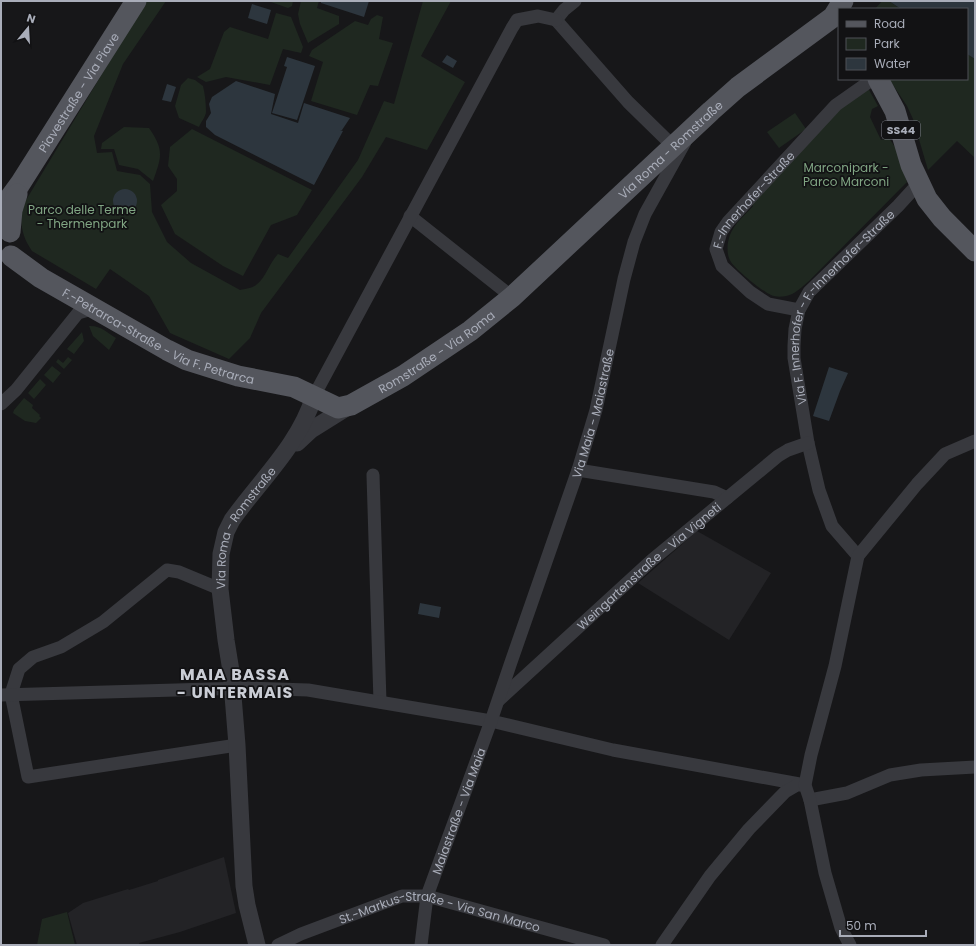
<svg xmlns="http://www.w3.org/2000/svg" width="976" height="946" font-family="Poppins,sans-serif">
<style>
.built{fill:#232326}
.green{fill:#1f2820}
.water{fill:#2d363e}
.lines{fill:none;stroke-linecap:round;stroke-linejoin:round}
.minor{stroke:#38393e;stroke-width:13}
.tertiary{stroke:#38393e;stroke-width:17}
.primary{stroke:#54565d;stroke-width:21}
.labels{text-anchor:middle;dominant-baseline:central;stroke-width:3.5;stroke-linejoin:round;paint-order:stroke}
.shield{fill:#121214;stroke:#7c7e88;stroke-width:1}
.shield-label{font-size:11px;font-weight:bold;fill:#a9adb9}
.street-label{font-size:12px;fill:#a9adb9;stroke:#121214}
.park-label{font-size:12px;fill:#80a583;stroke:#121214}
.district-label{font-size:16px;font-weight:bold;letter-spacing:1px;fill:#cacdd5;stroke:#121214}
</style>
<rect width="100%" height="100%" fill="#171719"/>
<!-- built -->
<path class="built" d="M 697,531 L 771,573 L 729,640 L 638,583 Z
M 224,857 L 236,913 L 180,932 L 139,943 L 140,945 L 77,945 L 68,913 L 83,903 L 128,889 L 129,890 L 158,881 L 158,880 Z"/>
<!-- green -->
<path class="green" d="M 146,1 L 166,1 L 123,64 L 94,136 L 97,153 L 112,152 L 117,171 L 140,175 L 150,184 L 152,212 L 167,242 L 191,263 L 240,290 C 245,289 252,288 256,285 C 266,278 269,263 278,254 L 288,258 L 358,160 L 384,101 L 394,104 L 423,1 L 451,1 L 421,56 L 465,82 L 427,150 L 386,137 L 362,177 L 261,313 L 250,338 L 229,359 L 170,333 L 149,296 L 110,269 L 96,289 L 32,251 C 22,237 19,222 23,205 Z
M 268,1 L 293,1 L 292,6 L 288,8 Z
M 301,1 L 319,1 L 317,8 L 339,16 L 339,24 L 308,43 L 300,24 L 298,14 Z
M 882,1 L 889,1 L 901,9 L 875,9 Z
M 276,13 L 291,17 L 303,47 L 301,53 L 283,49 L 270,85 L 226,77 L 206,82 L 197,77 L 210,69 L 224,32 L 230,27 L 268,39 Z
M 377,15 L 383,17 L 379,39 L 393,43 L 378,86 L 370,85 L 357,115 L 311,101 L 323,62 L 309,56 L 312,50 L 355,21 L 368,25 L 371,19 Z
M 967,54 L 975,59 L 975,158 L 957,141 L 928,170 L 913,119 L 907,106 L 889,79 L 967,79 Z
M 188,78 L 195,80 L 203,86 C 205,94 206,104 206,112 C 206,116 201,122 199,127 L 179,118 L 175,106 L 181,85 Z
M 868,88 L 878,106 L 872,109 L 870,117 L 881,140 L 889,138 L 897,150 L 907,182 L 809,281 C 803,286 794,295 786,296 C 782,297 775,297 771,295 C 763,292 735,269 731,262 C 726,255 727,242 730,235 C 734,224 745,215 753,206 L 751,204 L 837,111 Z
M 795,113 L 806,129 L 779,148 L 767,132 Z
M 124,127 L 149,128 C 164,150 162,156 153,181 L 138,169 L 119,165 L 114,149 L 101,149 L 102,143 Z
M 192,129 L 312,190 L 297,215 L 271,225 L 243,276 L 223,266 L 175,234 L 161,205 L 177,191 L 177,179 L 168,166 L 170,147 Z
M 89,326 C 100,325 108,333 116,338 L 109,350 L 93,336 Z
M 82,332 L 84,341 L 74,354 L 67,349 Z
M 68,357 L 72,360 L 64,369 L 56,362 L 58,359 L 63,363 Z
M 52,366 L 61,373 L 53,383 L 44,375 Z
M 40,379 L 46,385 L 34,399 L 28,393 Z
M 24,398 L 33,405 L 32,408 L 40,415 L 39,416 L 41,418 L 36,423 L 25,421 L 13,413 L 14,410 Z
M 67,912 L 75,945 L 37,945 L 42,919 Z"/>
<!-- water -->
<path class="water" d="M 321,1 L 369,1 L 364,17 L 321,3 Z
M 889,1 L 975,1 L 975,59 L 967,54 L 967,9 L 901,9 Z
M 252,4 L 271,10 L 267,24 L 248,18 Z
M 447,55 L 457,61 L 453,68 L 442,62 Z
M 287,57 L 315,66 L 297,120 L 272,113 L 287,67 L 284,66 Z
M 236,81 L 275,94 L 271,114 L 298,123 L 304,103 L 350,118 L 342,130 L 340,130 L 343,131 L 314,185 L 215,135 L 206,127 L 206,121 L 211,113 L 209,104 L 212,97 Z
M 167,84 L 176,87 L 171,102 L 162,100 Z
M113 201a12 12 0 1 1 24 0a12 12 0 1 1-24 0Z
M 829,367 L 848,373 L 840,391 L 829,421 L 813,416 Z
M 420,603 L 441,607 L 439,618 L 418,614 Z"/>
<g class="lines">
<!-- minor -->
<g class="minor">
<path d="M 556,20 L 628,102 L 673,146"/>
<path d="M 556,20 L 564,10 L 575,1"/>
<path d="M 410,216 L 512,297"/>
<path id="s1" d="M 799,310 L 768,304 L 750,292 L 722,266 L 716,249 L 721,232 L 728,222 L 836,105 L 873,79"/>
<path d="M 314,396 L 512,28 L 517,20 L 538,16 L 556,20"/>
<path d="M 1,404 L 16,390 L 78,313 L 95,308"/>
<path d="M 578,470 L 714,492 L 727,498"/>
<path d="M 373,475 L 380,702"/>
<path id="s2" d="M 858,556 L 832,526 L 819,490 L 808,443 L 794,358 L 794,346 L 795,329 L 799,310 L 809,292 L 898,206 L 919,183"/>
<path d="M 220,589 L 179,572 L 167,570 L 103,622 L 61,647 L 33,657 L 19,669 L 11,694 L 28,777 L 237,745"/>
<path d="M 1,695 L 246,688 L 308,690 L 491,721 L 613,750 L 805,785"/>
<path id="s3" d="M 499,700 L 652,560 L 778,456 L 788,450 L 808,443"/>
<path d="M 810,800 L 847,793 L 890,775 L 921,770 L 975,767"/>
<path id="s4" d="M 278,945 L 301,934 L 402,896 L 427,896 L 604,945"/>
<path id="s5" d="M 421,945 L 427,896 L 491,721 L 510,665 L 578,470 L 596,410 L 624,279 L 634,242 L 645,214 L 685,142"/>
<path d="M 662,945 L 710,876 L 749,829 L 785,792 L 797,785 L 803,785"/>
<path d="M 850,945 L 841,928 L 825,873 L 810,800 L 805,785 L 811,755 L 835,666 L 858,556 L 917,484 L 945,454 L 975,441"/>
</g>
<!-- tertiary -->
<g class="tertiary">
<path d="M 297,443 L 311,430 L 351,405"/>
<path id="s6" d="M 257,945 L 247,905 L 244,886 L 237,745 L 231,671 L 226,640 L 220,589 L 221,554 L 226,532 L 232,520 C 261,479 299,445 314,396"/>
</g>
<!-- primary -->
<g class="primary">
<path d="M 878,79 L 895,111 L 911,165 L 927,199 L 942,218 L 975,251"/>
<path id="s7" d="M 1,210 L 20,184 L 136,1"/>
<path d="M 10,232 L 12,210 L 17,194"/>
<path id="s8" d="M 11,256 L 41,278 L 167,350 L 187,360 L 238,376 L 294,387 L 338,408 L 351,405 L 403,376 L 470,331 L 512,297 L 711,111 L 738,87 L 833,17 L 843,1"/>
</g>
</g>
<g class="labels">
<!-- shield labels -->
<rect class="shield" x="882" y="121" width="38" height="18" rx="3"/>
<g class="shield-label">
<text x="901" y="130">SS44</text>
</g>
<!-- street labels -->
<g class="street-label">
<text stroke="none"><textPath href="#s7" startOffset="141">Piavestraße - Via Piave</textPath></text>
<text stroke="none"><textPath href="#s8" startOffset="788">Via Roma - Romstraße</textPath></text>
<text stroke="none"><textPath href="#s1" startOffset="172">F.-Innerhofer-Straße</textPath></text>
<text stroke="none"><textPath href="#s2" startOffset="281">Via F. Innerhofer - F.-Innerhofer-Straße</textPath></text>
<text stroke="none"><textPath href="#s8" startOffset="169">F.-Petrarca-Straße - Via F. Petrarca</textPath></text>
<text stroke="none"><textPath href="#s8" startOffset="478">Romstraße - Via Roma</textPath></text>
<text stroke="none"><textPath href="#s5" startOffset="560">Via Maia - Maiastraße</textPath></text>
<text stroke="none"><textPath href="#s6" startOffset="427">Via Roma - Romstraße</textPath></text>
<text stroke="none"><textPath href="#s3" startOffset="201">Weingartenstraße - Via Vigneti</textPath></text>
<text stroke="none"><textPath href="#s5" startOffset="140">Maiastraße - Via Maia</textPath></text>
<text stroke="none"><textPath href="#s4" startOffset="171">St.-Markus-Straße - Via San Marco</textPath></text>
</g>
<!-- park labels -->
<g class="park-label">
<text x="846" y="167">Marconipark -<tspan x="846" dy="14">Parco Marconi</tspan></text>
<text x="82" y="209">Parco delle Terme<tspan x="82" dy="14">- Thermenpark</tspan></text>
</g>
<!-- district labels -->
<g class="district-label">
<text x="235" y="674">MAIA BASSA<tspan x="235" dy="18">- UNTERMAIS</tspan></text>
</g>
</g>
<!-- border -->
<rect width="976" height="946" fill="none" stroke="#a9adb9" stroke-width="4"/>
<!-- legend -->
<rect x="838" y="8" width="130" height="72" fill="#121214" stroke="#4e5056"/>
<rect x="846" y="21" width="20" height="6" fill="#54565d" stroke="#4e5056"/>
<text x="874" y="28" font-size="12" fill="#a9adb9">Road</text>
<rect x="846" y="38" width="20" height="12" fill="#1f2820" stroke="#4e5056"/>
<text x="874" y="48" font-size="12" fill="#a9adb9">Park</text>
<rect x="846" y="58" width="20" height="12" fill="#2d363e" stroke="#4e5056"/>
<text x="874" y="68" font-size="12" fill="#a9adb9">Water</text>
<!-- north arrow -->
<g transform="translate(28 28) rotate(18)" stroke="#121214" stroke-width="3" paint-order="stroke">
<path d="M0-3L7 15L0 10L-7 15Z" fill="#a9adb9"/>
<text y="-6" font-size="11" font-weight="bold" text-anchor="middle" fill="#a9adb9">N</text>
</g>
<!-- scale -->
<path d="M840 930v6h86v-6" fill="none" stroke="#a9adb9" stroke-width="2"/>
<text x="846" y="930" font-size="12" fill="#a9adb9" stroke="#121214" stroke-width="3" paint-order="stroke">50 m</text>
</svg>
